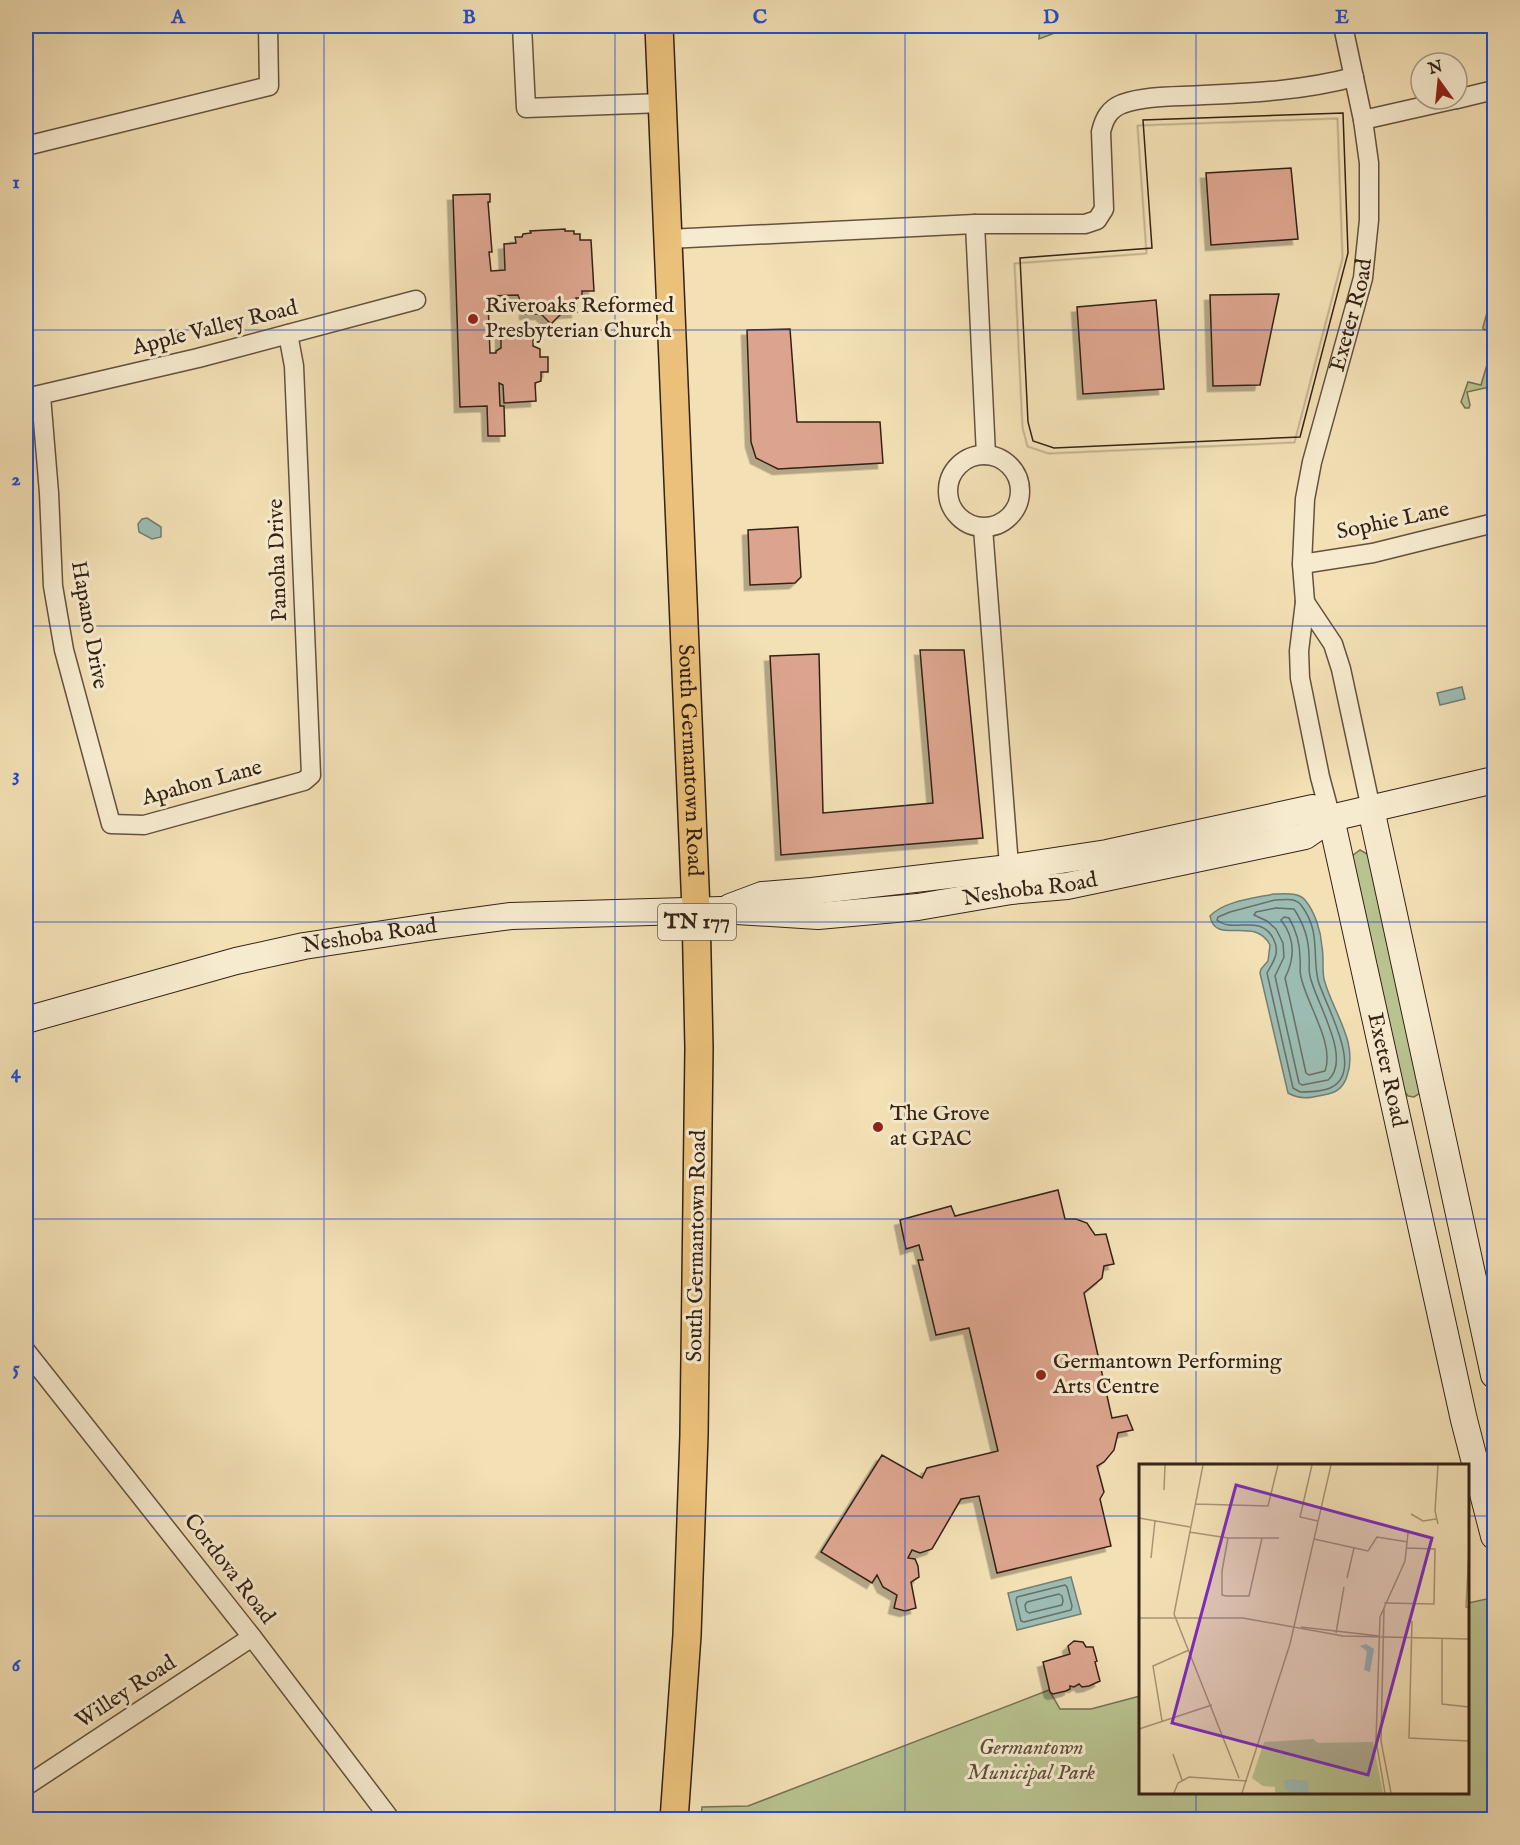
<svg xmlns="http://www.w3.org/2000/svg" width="1520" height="1845" font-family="'IM FELL English',serif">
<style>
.green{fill:#b8c390;stroke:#767253;stroke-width:1.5}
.water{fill:#9cbcb3;stroke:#737e74;stroke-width:1.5}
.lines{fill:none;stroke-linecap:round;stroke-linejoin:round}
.shore{stroke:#686f64;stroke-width:1.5}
.building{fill:#dca48e;stroke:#352216;stroke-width:1.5;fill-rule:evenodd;filter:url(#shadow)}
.street-casing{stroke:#64523e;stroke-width:21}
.secondary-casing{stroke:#352216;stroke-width:28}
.primary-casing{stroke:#352216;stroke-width:30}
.street{stroke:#f7ebcf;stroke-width:18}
.secondary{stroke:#f7ebcf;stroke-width:26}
.primary{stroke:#eac07a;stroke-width:27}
.grid{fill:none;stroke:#1d4ed8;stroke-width:1.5;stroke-opacity:0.55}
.poi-dot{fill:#8f2418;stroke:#f7ebcf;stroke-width:2}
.labels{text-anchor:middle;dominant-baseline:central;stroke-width:6;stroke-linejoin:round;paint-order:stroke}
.shield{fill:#f7ebcf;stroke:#6f5e4e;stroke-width:1.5}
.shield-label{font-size:21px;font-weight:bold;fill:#352216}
.poi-label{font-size:22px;fill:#352216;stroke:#f7ebcf;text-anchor:start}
.street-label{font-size:22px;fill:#352216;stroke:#f7ebcf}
.park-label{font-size:22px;font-style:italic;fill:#5c523b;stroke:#f7ebcf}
.inset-road{fill:none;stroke:#a79475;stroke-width:1.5}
.view{fill:#7b2cbf;fill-opacity:0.15;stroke:#7b2cbf;stroke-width:3}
.inset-edge{fill:none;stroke:#352216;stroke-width:3}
.neatline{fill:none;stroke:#1d4ed8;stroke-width:2}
.grid-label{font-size:20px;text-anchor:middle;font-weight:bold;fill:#1d4ed8}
</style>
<defs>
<filter id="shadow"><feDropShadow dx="-5.5" dy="5.5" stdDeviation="0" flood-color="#0004"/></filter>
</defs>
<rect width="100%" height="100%" fill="#f3e0b5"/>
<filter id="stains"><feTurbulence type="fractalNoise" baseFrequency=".00333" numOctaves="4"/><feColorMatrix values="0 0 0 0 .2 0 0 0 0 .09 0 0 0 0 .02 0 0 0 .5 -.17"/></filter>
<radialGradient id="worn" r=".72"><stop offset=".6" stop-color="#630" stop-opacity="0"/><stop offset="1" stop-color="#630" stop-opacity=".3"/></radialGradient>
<!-- green -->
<path class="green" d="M 1040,26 L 1059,26 L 1060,31 L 1039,39 Z
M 1494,288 L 1494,304 L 1492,305 L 1494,316 L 1494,333 L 1483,329 L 1483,327 Z
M 1494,341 L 1494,386 L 1467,392 L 1470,405 L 1469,408 L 1465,408 L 1461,402 L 1468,382 L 1481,385 Z
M 1360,850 L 1369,855 L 1422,1092 L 1414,1097 L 1408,1096 L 1404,1091 L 1352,856 Z
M 1491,1598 L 1494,1604 L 1494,1819 L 701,1820 L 702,1807 L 748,1806 L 1049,1690 L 1060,1709 L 1091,1709 L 1140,1696 L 1140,1792 L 1468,1792 L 1468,1603 Z"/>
<!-- water -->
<path class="water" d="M 147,518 L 161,527 L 161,537 L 152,539 L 139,532 L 138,524 L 142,519 Z
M 1462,687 L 1465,699 L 1440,705 L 1437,693 Z
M 1274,894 C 1284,894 1298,892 1305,900 C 1315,912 1321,931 1322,947 C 1324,958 1322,969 1324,979 C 1332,1011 1359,1042 1347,1076 C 1344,1086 1338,1092 1328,1094 C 1313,1097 1302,1101 1288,1093 L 1260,973 L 1261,969 L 1268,961 L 1270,945 C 1255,915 1215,946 1210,916 C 1224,901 1255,898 1274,894 Z
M 1071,1577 L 1081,1614 L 1017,1630 L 1008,1593 Z"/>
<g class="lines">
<!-- shore -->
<path class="shore" d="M 1275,900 C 1283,900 1295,897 1301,905 C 1321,931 1312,954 1318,980 C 1324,1003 1365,1070 1332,1087 C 1323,1092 1309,1092 1300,1092 L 1293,1088 L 1267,973 C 1273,962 1281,952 1273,938 C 1259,913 1234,934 1217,920 L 1218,917 L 1230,912 Z
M 1276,908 L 1294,909 C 1304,924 1309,939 1309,957 C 1310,963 1308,969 1310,976 C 1315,1001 1353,1059 1328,1080 L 1302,1085 L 1299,1083 L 1275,976 L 1284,957 L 1283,943 L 1276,929 L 1267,921 L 1254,915 L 1256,912 Z
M 1284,917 L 1289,918 C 1296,930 1300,943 1300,958 C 1301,964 1299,970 1301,977 C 1307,1005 1335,1044 1325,1071 L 1309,1075 L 1306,1073 L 1285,978 C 1295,958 1296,939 1281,920 Z
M 1065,1585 L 1067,1587 L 1072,1606 L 1071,1610 L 1024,1622 L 1021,1621 L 1016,1600 L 1017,1597 Z
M 1059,1594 L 1062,1596 L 1063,1601 L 1062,1605 L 1029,1613 L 1026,1611 L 1025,1605 L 1027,1602 Z"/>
</g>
<!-- building -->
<path class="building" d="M 1343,113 L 1348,253 L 1300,437 L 1054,448 L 1033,441 L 1028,422 L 1020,258 L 1152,248 L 1143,120 ZM 1291,168 L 1298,239 L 1211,245 L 1206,173 ZM 1279,294 L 1260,385 L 1213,386 L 1210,295 ZM 1156,300 L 1164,389 L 1083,394 L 1077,307 Z
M 1343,113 L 1348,253 L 1300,437 L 1054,448 L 1033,441 L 1028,422 L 1020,258 L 1152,248 L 1143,120 Z
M 490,194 L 490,202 L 488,202 L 492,252 L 489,252 L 491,271 L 505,270 L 504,244 L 516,243 L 515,237 L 522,237 L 523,234 L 531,233 L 530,231 L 565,229 L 565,231 L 574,231 L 574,234 L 580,234 L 580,240 L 591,240 L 594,291 L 582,291 L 582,298 L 576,298 L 577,312 L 562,313 L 551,324 L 541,314 L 525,314 L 525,306 L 522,306 L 518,295 L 490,296 L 491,301 L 488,301 L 490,353 L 496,353 L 496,351 L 501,348 L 501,333 L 533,332 L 533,346 L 540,349 L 540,357 L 548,357 L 548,372 L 541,372 L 541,381 L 535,383 L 536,401 L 504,403 L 503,385 L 499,383 L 500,406 L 504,406 L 505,436 L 488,436 L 487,406 L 460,407 L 453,195 Z
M 790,329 L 797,422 L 880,422 L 883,463 L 778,469 L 756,458 L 751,442 L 747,330 Z
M 798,527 L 801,577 L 795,583 L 750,585 L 748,530 Z
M 920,650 L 964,650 L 983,838 L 781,855 L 770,656 L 819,654 L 823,813 L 933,803 Z
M 1058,1190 L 1065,1219 L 1076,1219 L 1087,1223 L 1095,1235 L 1106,1234 L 1114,1264 L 1104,1266 L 1102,1278 L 1084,1293 L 1112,1418 L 1127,1415 L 1133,1430 L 1118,1433 L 1114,1450 L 1104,1462 L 1097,1466 L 1104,1492 L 1100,1499 L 1111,1546 L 997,1573 L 979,1496 L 961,1499 L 932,1549 L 920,1553 L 912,1550 L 908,1558 L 915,1559 L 918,1566 L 919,1577 L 911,1582 L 916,1608 L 905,1611 L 894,1608 L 897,1595 L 883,1587 L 877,1575 L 872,1583 L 821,1552 L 882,1455 L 922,1478 L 927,1468 L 998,1451 L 969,1328 L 936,1335 L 918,1260 L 923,1260 L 919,1245 L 906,1249 L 900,1220 L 951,1206 L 955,1216 Z
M 1074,1641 L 1083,1642 L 1086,1647 L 1093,1647 L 1097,1661 L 1095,1662 L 1100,1681 L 1089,1686 L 1082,1687 L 1079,1684 L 1074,1687 L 1070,1686 L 1070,1689 L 1066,1691 L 1053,1694 L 1050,1692 L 1043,1662 L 1070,1654 L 1068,1646 Z
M 1371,1812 L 1384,1816 L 1386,1820 L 1358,1820 Z"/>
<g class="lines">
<!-- street casing -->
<g class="street-casing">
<g id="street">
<path d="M 522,26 L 526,108 L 663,103"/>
<path d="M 1457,99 L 1494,90"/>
<path d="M 1363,120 L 1456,99"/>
<path d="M 26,146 L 269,86 L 268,26"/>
<path d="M 975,224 L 986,455"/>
<path d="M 668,239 L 975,224 L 1085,224 L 1097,220 L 1104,209 L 1101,132 C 1104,119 1109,109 1122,104 C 1148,95 1177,97 1204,95 C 1255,93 1305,90 1354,77"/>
<path d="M 41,396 L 49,493 L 53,586 L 64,650 L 111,824 L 144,825 L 304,781 L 311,775 L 294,366 L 288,334"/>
<path d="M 26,398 L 198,358 L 416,300"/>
<circle cx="984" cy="491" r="36"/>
<path d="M 983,528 L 1010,879"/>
<path d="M 1302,564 L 1373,553 L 1494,523"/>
<path d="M 1305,602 L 1333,644 L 1341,669 L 1371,809"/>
<path id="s1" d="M 1331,818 L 1320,777 L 1300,678 L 1299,651 L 1305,602 L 1302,564 L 1305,499 L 1312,462 L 1363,278 L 1369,220 L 1369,163 L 1363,120 L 1343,26"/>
<path d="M 26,1351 L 252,1637 L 391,1820"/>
<path d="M 26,1786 L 252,1637"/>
</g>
</g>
<!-- secondary casing -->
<g class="secondary-casing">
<g id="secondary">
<path d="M 1371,809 L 1494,1375"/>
<path id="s2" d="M 1331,818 L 1464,1420 L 1494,1536"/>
<path d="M 730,907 L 762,895 L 812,891 L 1009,868 L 1107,853 L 1313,808 L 1331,818"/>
<path id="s3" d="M 26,1020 L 236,961 L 304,946 L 429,927 L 511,916 L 721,910 L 818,916 L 918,907 L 1011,891 L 1067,886 L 1305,836 L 1331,818 L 1494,780"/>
</g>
</g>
<!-- primary casing -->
<g class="primary-casing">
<g id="primary">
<path id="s4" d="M 659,26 L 696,910 L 699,1048 L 694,1435 L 687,1635 L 674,1820"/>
</g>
</g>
<!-- street -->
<use href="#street" class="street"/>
<!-- secondary -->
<use href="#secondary" class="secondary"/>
<!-- primary -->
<use href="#primary" class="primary"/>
</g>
<!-- grid -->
<path class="grid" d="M 324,26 L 324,1820M 615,26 L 615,1820M 905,26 L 905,1820M 1196,26 L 1196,1466M 26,330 L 1494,330M 26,626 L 1494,626M 26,922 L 1494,922M 26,1219 L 1494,1219M 26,1516 L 1140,1516M 1468,1516 L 1494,1516M 1196,1792 L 1196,1820"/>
<!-- markers -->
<g class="poi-dot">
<circle cx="473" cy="319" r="6"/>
<circle cx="878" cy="1127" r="6"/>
<circle cx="1041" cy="1375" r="6"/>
</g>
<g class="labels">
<!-- shield labels -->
<rect class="shield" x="658" y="904" width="78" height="36" rx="4.5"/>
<g class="shield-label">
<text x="697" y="922">TN 177</text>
</g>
<!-- poi labels -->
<g class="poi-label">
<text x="485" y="306">Riveroaks Reformed<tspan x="485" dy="25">Presbyterian Church</tspan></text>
<text x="890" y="1114">The Grove<tspan x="890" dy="25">at GPAC</tspan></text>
<text x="1053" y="1362">Germantown Performing<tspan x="1053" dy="25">Arts Centre</tspan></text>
</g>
<!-- street labels -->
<g class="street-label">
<text stroke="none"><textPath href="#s1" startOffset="513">Exeter Road</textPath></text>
<text transform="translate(215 328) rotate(-14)">Apple Valley Road</text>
<text transform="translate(1393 521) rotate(-12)">Sophie Lane</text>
<text transform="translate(278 560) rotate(-92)">Panoha Drive</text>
<text transform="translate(89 625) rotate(80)">Hapano Drive</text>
<text stroke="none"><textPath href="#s4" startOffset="735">South Germantown Road</textPath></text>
<text transform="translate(202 783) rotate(-15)">Apahon Lane</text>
<text stroke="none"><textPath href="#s3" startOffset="1018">Neshoba Road</textPath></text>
<text stroke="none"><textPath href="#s3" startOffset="354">Neshoba Road</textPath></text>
<text stroke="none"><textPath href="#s2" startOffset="258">Exeter Road</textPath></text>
<text transform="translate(697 1246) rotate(-89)">South Germantown Road</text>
<text transform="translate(229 1569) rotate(52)">Cordova Road</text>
<text transform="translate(126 1692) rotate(-33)">Willey Road</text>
</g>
<!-- park labels -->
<g class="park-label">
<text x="1031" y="1748">Germantown<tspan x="1031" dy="25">Municipal Park</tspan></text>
</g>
</g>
<!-- overview -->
<g transform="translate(1139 1464)">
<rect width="330" height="330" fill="#f3e0b5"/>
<path d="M 174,275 L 179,279 L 234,278 L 244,329 L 136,329 L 136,323 L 124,322 L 113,314 L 125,278 Z" fill="#b8c390"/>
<path d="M 227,180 L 235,185 L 231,208 L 225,206 L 228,187 L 221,182 ZM 154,315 L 169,317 L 170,329 L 152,329 L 146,324 L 144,316 Z" fill="#9cbcb3"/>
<path class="inset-road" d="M 64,1 L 35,150 L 100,314M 173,1 L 161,53 L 179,57M 25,26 L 26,1M 56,40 L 129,42 L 139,1M 272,50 L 284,57 L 297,55M 0,54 L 51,63M 299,60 L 296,47 L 299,1M 50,68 L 89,74 L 140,74M 89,74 L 83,107 L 83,131 L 87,132 L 110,132 L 123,74M 175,75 L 229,87 L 238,73 L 269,78M 330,86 L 327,143 L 330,144M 12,94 L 16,57M 208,114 L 215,84M 245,139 L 295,140 L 296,85 L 268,84M 245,144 L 242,277 L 252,329M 0,154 L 104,154 L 204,172 L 330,175M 273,157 L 270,274 L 330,277M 162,163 L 240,172M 197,169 L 205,123M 303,174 L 303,240 L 330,243M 23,257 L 14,202 L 50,186M 0,265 L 73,241M 34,290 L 43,316M 35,329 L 39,319 L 50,313 L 108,317M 103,329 L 151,180 L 192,1M 246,329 L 237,277 L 241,153 L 266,97 L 269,69"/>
<path class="view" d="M 97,21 L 293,74 L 229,311 L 33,259 Z"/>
<rect width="330" height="330" class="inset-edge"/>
</g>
<!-- margin -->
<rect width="1520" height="1845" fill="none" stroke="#f3e0b5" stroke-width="66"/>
<!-- north arrow -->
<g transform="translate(1439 81) rotate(345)"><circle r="28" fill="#f7ebcf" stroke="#a99b85" stroke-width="1.5"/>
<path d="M0-4.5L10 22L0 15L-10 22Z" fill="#8f2418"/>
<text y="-9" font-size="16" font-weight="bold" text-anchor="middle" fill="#352216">N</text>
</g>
<rect x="33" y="33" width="1454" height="1779" class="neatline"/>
<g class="grid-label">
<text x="178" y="23">A</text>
<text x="469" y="23">B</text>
<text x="760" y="23">C</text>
<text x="1051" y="23">D</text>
<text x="1342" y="23">E</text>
<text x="16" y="188">1</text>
<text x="16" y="485">2</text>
<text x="16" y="781">3</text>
<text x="16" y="1078">4</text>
<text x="16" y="1374">5</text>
<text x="16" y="1671">6</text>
</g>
<rect width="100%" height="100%" filter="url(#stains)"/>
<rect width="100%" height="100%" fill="url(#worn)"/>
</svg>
